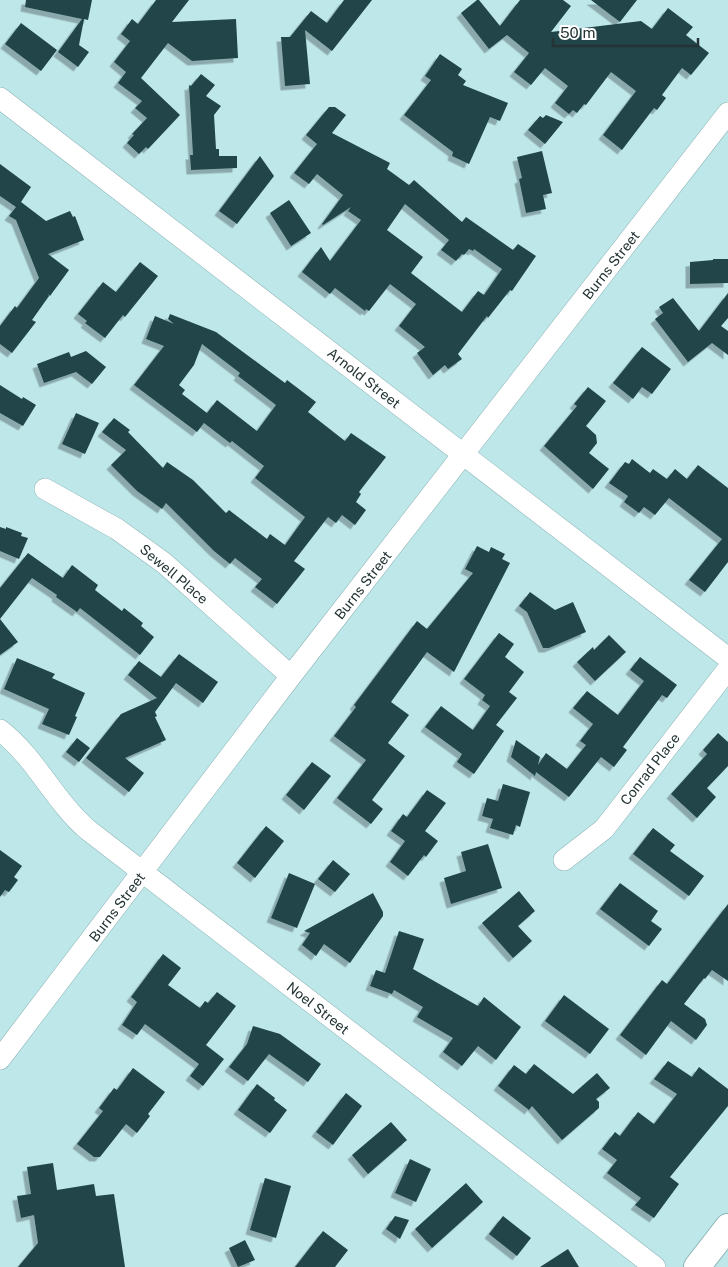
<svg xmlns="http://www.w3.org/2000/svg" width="728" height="1267" font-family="'Public Sans',sans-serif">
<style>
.building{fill:#204548;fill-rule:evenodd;filter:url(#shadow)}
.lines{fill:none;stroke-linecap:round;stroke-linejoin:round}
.minor-casing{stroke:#8db4b7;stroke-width:22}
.tertiary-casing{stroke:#8db4b7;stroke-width:28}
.minor{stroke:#fff;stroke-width:21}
.tertiary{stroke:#fff;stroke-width:26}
.labels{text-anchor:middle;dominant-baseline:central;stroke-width:5;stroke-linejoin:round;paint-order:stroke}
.street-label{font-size:14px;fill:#243435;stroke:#fff}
</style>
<defs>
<filter id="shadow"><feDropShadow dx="-4.5" dy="4.5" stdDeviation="0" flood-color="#0004"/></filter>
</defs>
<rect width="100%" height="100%" fill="#bee7ea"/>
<!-- building -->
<path class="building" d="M 26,0 L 92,0 L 88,20 L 84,19 L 79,45 L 89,52 L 78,67 L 58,52 L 82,19 L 25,7 Z
M 156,0 L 189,0 L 172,22 L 236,19 L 238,58 L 192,61 L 168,43 L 141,78 L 180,115 L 148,149 L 146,147 L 139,154 L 127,143 L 134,135 L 132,134 L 147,118 L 135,108 L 142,101 L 118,83 L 126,72 L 114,62 L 130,41 L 121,34 L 132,19 L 138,24 Z
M 344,0 L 372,0 L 332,51 L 305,30 L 310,84 L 285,86 L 281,37 L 290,37 L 311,11 L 327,23 Z
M 477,0 L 479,0 L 500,26 L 520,0 L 563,0 L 571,6 L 551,32 L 641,21 L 652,29 L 668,8 L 693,27 L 686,35 L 709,53 L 691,75 L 682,68 L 662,95 L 666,98 L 657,110 L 654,108 L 622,150 L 603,135 L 636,91 L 611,72 L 586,105 L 584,104 L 577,113 L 573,110 L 569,114 L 555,103 L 568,86 L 545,68 L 531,85 L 514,72 L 529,53 L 507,35 L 489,49 L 461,13 Z
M 591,0 L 637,0 L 620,22 Z
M 21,23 L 57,50 L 41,71 L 5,44 Z
M 440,54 L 462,69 L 458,75 L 466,81 L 463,85 L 508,103 L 500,121 L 490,117 L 469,164 L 452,156 L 453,152 L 404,115 L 431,80 L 425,76 Z
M 201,74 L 215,85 L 206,96 L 221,106 L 214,115 L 216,149 L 219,149 L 219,156 L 237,156 L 237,168 L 191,170 L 190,155 L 193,155 L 189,85 L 191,86 Z
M 329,107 L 335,107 L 346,115 L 332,133 L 390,163 L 387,169 L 409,185 L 414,180 L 462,222 L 466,217 L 513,250 L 518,244 L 536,256 L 512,291 L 510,290 L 488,318 L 487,316 L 458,354 L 462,359 L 448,369 L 445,365 L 433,375 L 417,353 L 425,347 L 399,326 L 416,304 L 390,284 L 369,311 L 366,309 L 365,311 L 335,288 L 330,294 L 302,272 L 321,247 L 330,261 L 361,220 L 348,211 L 351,207 L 323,225 L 322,224 L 343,195 L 317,174 L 309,184 L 294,173 L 317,144 L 306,135 ZM 405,204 L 449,240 L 441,250 L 456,261 L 462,254 L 464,255 L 469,249 L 473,251 L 474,249 L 502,269 L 484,295 L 478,291 L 462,312 L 411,273 L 423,257 L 387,230 Z
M 546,115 L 563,122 L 545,144 L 528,130 L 540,116 L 543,118 Z
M 542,151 L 552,193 L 543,195 L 546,209 L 526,213 L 519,179 L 522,178 L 517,157 Z
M 260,156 L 274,176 L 237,224 L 219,211 Z
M 0,164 L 31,187 L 21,202 L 46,221 L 70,211 L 73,217 L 75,216 L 84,240 L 48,254 L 69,270 L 50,296 L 48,294 L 49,296 L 32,320 L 36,322 L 12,353 L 0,344 L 0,326 L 15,306 L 17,308 L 39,278 L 16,220 L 9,216 L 16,207 L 0,196 Z
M 289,200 L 311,233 L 291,246 L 270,213 Z
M 713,259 L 728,259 L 728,283 L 690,284 L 690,262 L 713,260 Z
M 140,262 L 158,276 L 125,317 L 123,315 L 105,338 L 85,323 L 87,321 L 78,314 L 103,282 L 116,292 Z
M 728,293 L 728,318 L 721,326 L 728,331 L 728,355 L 712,343 L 688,362 L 655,319 L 663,313 L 659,307 L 673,298 L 699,331 Z
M 170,314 L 216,332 L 285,383 L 287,380 L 316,402 L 308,412 L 345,441 L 351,433 L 386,457 L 359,492 L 361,494 L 356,502 L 366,510 L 355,525 L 342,515 L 336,523 L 328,517 L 294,561 L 305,569 L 277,604 L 255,587 L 262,579 L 235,558 L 230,564 L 214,551 L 166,503 L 162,509 L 137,491 L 111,465 L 126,450 L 102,432 L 114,418 L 130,430 L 128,432 L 163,468 L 167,462 L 193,480 L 226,513 L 229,510 L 267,539 L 270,534 L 285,545 L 305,517 L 255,478 L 264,466 L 232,441 L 230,443 L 204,423 L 197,432 L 134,385 L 164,346 L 146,339 L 155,316 L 174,324 L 168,319 ZM 202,344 L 240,373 L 238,376 L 276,405 L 257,431 L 217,400 L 207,413 L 182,394 L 185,390 L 179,385 L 194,365 Z
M 642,347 L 671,369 L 652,394 L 642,387 L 633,399 L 613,383 Z
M 86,351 L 106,367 L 92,384 L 76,372 L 44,383 L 37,364 L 69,352 L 71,357 Z
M 0,385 L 22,399 L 23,397 L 36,405 L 23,426 L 0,413 Z
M 588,387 L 606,401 L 586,426 L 596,435 L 597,443 L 589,453 L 609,469 L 593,489 L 544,446 L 577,406 L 574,404 Z
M 76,413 L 99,423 L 85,454 L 62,444 Z
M 632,459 L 650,473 L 653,469 L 667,479 L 675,469 L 687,479 L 698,465 L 728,488 L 728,562 L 705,592 L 689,580 L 722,539 L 669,498 L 655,515 L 644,507 L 639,513 L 624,502 L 628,496 L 609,483 L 625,462 L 629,464 Z
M 0,527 L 6,529 L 6,527 L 22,533 L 21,536 L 28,538 L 19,559 L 0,551 Z
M 477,546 L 489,552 L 491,547 L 505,554 L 502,559 L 510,563 L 454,672 L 427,652 L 391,702 L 409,715 L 388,743 L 405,756 L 372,800 L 383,809 L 371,824 L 337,798 L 366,760 L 334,736 L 356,707 L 354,705 L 417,621 L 427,629 L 473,573 L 465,569 Z
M 28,553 L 63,578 L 72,565 L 98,585 L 95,590 L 122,611 L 124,608 L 143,623 L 141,626 L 154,637 L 140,655 L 80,608 L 77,612 L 56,597 L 57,595 L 32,578 L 0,619 L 18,642 L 0,655 L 0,588 Z
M 530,592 L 555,610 L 573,602 L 586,632 L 549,648 L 543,648 L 527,612 L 519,606 Z
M 499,633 L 514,644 L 505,657 L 524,672 L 509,692 L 517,698 L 496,725 L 504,731 L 474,774 L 457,762 L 462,754 L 425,727 L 441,706 L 473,730 L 490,706 L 482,700 L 485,695 L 464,679 Z
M 609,635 L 626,652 L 595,681 L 577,662 L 593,647 L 594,650 Z
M 179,654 L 218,682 L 203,703 L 176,683 L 155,712 L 157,716 L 155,717 L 166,740 L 125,758 L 144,773 L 129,792 L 86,758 L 121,714 L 157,698 L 128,675 L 139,661 L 161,677 Z
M 640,657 L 677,685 L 667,698 L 662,695 L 623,747 L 627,750 L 614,767 L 601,757 L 569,797 L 536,772 L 535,776 L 511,757 L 516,740 L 540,757 L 538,765 L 546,753 L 567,769 L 586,745 L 580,741 L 593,724 L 573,708 L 587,691 L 618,715 L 644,681 L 630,670 Z
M 17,658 L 55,674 L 52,678 L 85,693 L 75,716 L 77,717 L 69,735 L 42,724 L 49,709 L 4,689 Z
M 718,733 L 728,742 L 728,766 L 707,788 L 716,797 L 697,818 L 671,794 L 707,754 L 703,750 Z
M 77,738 L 90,748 L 79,762 L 66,752 Z
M 312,762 L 331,776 L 304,810 L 286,795 Z
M 503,784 L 530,792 L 520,827 L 516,825 L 513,835 L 490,828 L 493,819 L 482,816 L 487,798 L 498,801 Z
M 427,790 L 446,803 L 425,831 L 438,841 L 426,857 L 424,855 L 408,876 L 390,862 L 405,841 L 391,831 L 403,814 L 407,817 Z
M 266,826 L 284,841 L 255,878 L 237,863 Z
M 653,828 L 675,845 L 670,851 L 704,876 L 689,896 L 633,854 Z
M 488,844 L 502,888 L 451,904 L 444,878 L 466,871 L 461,852 Z
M 0,850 L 22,866 L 14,877 L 18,880 L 9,892 L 5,890 L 0,897 Z
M 333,860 L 350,874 L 335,892 L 318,879 Z
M 289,873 L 315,884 L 297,928 L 271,918 Z
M 620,883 L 658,911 L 651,921 L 662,929 L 649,946 L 600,909 Z
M 519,891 L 535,911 L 518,926 L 532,941 L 513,958 L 482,923 Z
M 373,893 L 383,912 L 383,916 L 350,963 L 324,944 L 316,956 L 302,945 L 310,933 L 304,931 Z
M 728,904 L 728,981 L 712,970 L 705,979 L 704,978 L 684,1004 L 705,1019 L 707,1025 L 696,1040 L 671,1021 L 646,1055 L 620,1035 L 662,980 L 667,984 Z
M 399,931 L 424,939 L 413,969 L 478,1006 L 484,997 L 521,1027 L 496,1060 L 478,1046 L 462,1066 L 443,1052 L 453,1038 L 417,1017 L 423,1007 L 394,990 L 392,994 L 370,986 L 376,970 L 385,973 Z
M 163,954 L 181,968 L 168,985 L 200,1008 L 205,1001 L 208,1003 L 217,992 L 236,1006 L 206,1045 L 224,1059 L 203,1086 L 190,1076 L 199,1064 L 145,1024 L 137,1035 L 122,1025 L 137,1002 L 131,997 Z
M 564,995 L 609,1029 L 590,1054 L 545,1021 Z
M 253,1026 L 280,1034 L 321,1064 L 308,1082 L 269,1054 L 248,1081 L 229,1067 L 247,1044 Z
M 668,1061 L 692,1077 L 699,1067 L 728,1089 L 728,1106 L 670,1177 L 679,1184 L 654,1218 L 635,1205 L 641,1198 L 607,1173 L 617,1160 L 602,1149 L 615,1132 L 620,1136 L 638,1112 L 654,1124 L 677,1094 L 654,1079 Z
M 534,1064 L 573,1094 L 597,1073 L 610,1088 L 596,1099 L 599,1102 L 599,1108 L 562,1140 L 532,1106 L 529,1110 L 498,1086 L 514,1065 L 526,1074 Z
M 133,1068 L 165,1092 L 148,1114 L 150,1116 L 137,1133 L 126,1124 L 100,1157 L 94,1157 L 77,1144 L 103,1111 L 99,1108 L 114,1088 L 117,1090 Z
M 257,1084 L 275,1098 L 274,1100 L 287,1110 L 270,1133 L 238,1110 Z
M 346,1093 L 362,1106 L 333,1145 L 316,1132 Z
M 391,1122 L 407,1140 L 368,1174 L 352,1155 Z
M 410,1159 L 431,1169 L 416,1202 L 395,1193 Z
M 53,1163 L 57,1190 L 94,1184 L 96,1196 L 114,1194 L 125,1267 L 18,1267 L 38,1243 L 34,1215 L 21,1218 L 17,1196 L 31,1194 L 27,1167 Z
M 265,1178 L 291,1186 L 276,1238 L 250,1230 Z
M 466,1183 L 483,1202 L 432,1248 L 415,1229 Z
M 395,1216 L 409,1220 L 400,1239 L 386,1229 Z
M 503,1216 L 531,1238 L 517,1256 L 489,1234 Z
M 323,1231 L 348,1250 L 335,1267 L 295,1267 Z
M 245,1240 L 255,1260 L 238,1267 L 229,1248 Z
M 568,1249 L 579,1267 L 540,1267 Z"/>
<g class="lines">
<!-- minor casing -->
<g class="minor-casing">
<path id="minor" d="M 0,98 L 728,658
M 45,489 L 117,529 L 164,563 L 291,676
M 0,730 C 36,758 54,801 88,830 L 655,1267
M 564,860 L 604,829 L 728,669
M 0,1059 L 291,676 L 728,113"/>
</g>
<!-- tertiary casing -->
<g class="tertiary-casing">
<path id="tertiary" d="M 697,1267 L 728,1227"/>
</g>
<!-- minor -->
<use href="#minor" class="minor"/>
<!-- tertiary -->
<use href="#tertiary" class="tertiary"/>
</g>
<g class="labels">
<!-- street labels -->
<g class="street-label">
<text transform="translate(611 265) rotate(-52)">Burns Street</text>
<text transform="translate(364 378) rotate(38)">Arnold Street</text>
<text transform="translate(174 574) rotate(40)">Sewell Place</text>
<text transform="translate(363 585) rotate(-52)">Burns Street</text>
<text transform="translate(650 769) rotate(-52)">Conrad Place</text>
<text transform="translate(117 907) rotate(-53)">Burns Street</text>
<text transform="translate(318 1008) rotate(38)">Noel Street</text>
</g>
</g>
<!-- scale -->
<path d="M553 38v8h145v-8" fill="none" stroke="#243435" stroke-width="2.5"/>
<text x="560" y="38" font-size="15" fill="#243435" stroke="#ffffff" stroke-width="4" paint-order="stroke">50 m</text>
</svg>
